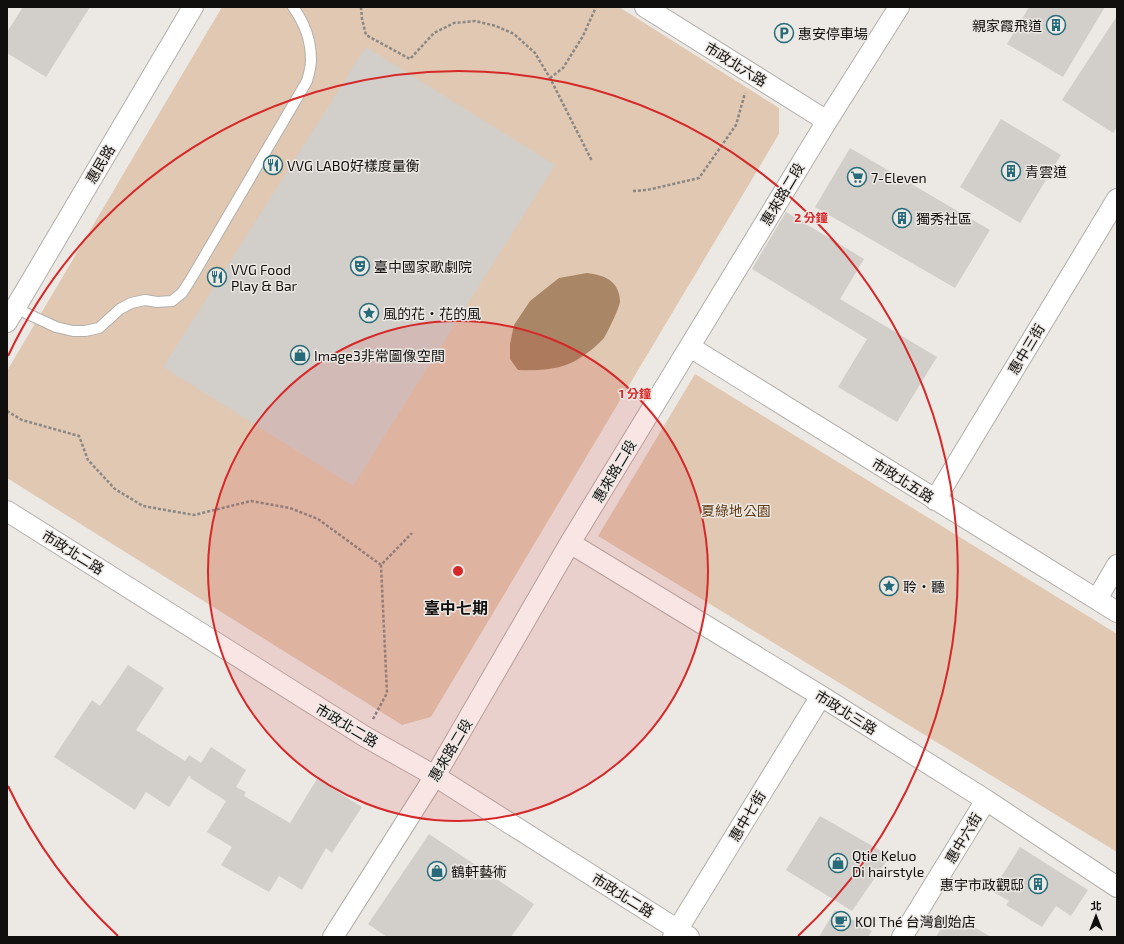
<svg xmlns="http://www.w3.org/2000/svg" width="1124" height="944" font-family="'Exo 2','Noto Sans TC',sans-serif">
<style>
.green{fill:#e0c8b2}
.water{fill:#a98666}
.building{fill:#d2ceca}
.lines{fill:none;stroke-linecap:round;stroke-linejoin:round}
.service-casing{stroke:#b3afab;stroke-width:12}
.minor-casing{stroke:#b3afab;stroke-width:22}
.path{stroke:#8a8784;stroke-width:2.5;stroke-dasharray:3 2;stroke-linecap:butt}
.service{stroke:#fff;stroke-width:10}
.minor{stroke:#fff;stroke-width:20}
.ring{fill:none;stroke:#d62828;stroke-width:2}
.labels{text-anchor:middle;dominant-baseline:central;stroke-width:3;stroke-linejoin:round;paint-order:stroke}
.poi-label{font-size:14px;fill:#100f0e;stroke:#ece8e4;text-anchor:start}
.street-label{font-size:14px;fill:#100f0e;stroke:#ece8e4}
.park-label{font-size:14px;fill:#5e3911;stroke:#ece8e4}
.quarter-label{font-size:16px;font-weight:bold;fill:#100f0e;stroke:#ece8e4}
.centre{fill:#d62828;stroke:#ece8e4;stroke-width:2}
.ring-label{font-size:12px;text-anchor:middle;font-weight:bold;fill:#d62828;stroke:#ece8e4;stroke-width:3;stroke-linejoin:round;paint-order:stroke}
</style>
<rect width="100%" height="100%" fill="#ece8e4"/>
<!-- green -->
<path class="green" d="M 222,7 L 619,7 L 779,108 L 779,134 L 431,717 L 402,725 L 7,478 L 7,371 Z
M 695,374 L 1117,634 L 1117,852 L 598,536 Z"/>
<!-- water -->
<path class="water" d="M 587,273 C 595,274 606,276 612,282 C 617,286 620,295 620,301 C 620,307 607,333 604,338 C 596,347 585,355 575,361 C 558,370 537,371 518,370 L 510,359 L 510,344 L 514,325 L 530,301 L 559,278 Z"/>
<!-- building -->
<path class="building" d="M 23,7 L 90,7 L 46,77 L 7,53 L 7,32 Z
M 1029,7 L 1105,7 L 1063,77 L 1007,44 Z
M 1117,16 L 1117,127 L 1113,133 L 1062,100 Z
M 366,47 L 555,165 L 353,486 L 163,367 Z
M 1001,119 L 1061,155 L 1020,223 L 960,187 Z
M 850,148 L 990,230 L 955,288 L 815,207 Z
M 786,212 L 864,259 L 840,299 L 937,357 L 897,422 L 838,387 L 867,339 L 752,269 Z
M 128,665 L 164,688 L 136,730 L 185,761 L 189,755 L 201,763 L 211,747 L 246,770 L 236,787 L 246,792 L 244,796 L 290,823 L 317,779 L 362,807 L 332,853 L 326,848 L 302,890 L 279,876 L 269,892 L 221,865 L 232,847 L 207,832 L 226,801 L 190,778 L 191,777 L 189,776 L 169,807 L 146,792 L 135,810 L 54,757 L 92,700 L 100,706 Z
M 820,816 L 890,856 L 852,911 L 786,870 Z
M 429,834 L 534,904 L 511,937 L 387,937 L 368,924 Z
M 1020,847 L 1088,890 L 1071,916 L 1056,906 L 1042,927 L 1006,905 L 1009,901 L 992,891 Z
M 835,910 L 872,931 L 868,937 L 819,937 Z
M 950,913 L 991,937 L 936,937 Z"/>
<g class="lines">
<!-- service casing -->
<g class="service-casing">
<path id="service" d="M 15,308 L 56,327 L 73,331 L 85,331 L 99,328 L 120,309 L 131,303 L 145,300 L 157,302 L 172,301 L 182,293 L 191,279 L 307,81 C 309,74 311,67 311,60 C 311,41 304,22 293,7"/>
</g>
<!-- minor casing -->
<g class="minor-casing">
<path id="minor" d="M 645,7 L 827,121
M 7,322 L 193,7
M 690,347 L 1117,612
M 935,500 L 1117,199
M 7,511 L 364,736 L 435,776 L 689,937
M 570,543 L 821,696 L 986,800 L 1117,887
M 1097,599 L 1117,565
M 333,937 L 435,776 L 570,543 L 827,121 L 899,7
M 673,937 L 821,696
M 902,937 L 986,800"/>
</g>
<!-- path -->
<path class="path" d="M 361,7 L 362,19 L 366,35 L 410,59 L 434,33 L 454,23 L 475,21 L 496,26 L 514,34 L 535,53 L 550,78 L 592,161
M 550,78 L 563,68 L 583,36 L 596,7
M 633,191 L 647,190 L 699,178 L 736,125 L 745,93
M 7,411 L 22,420 L 79,436 L 88,460 L 115,489 L 143,506 L 194,515 L 251,501 L 290,508 L 318,519 L 381,565
M 373,719 L 387,693 L 381,565 L 412,533"/>
<!-- service -->
<use href="#service" class="service"/>
<!-- minor -->
<use href="#minor" class="minor"/>
</g>
<!-- distance rings -->
<circle cx="458" cy="571" r="250" fill="#d62828" fill-opacity=".12"/>
<g class="ring">
<circle cx="458" cy="571" r="250"/>
<path d="M118 936A499 499 0 0 1 8 786M8 356A499 499 0 1 1 798 936"/>
</g>
<!-- icons -->
<defs>
<g id="building-ring" transform="scale(1)"><circle r="9.5" fill="#ece8e4" stroke="#256b79" stroke-width="1.5"/><path d="M-4-6H4V6H1V3H-1V6H-4ZM-2.5-4.3h1.7v1.8h-1.7ZM.8-4.3h1.7v1.8H.8ZM-2.5-1h1.7V.8h-1.7ZM.8-1h1.7V.8H.8Z" fill="#256b79"/></g>
<g id="parking-ring" transform="scale(1)"><circle r="9.5" fill="#ece8e4" stroke="#256b79" stroke-width="1.5"/><path d="M-3.5-5.5H1a3.5 3.5 0 0 1 0 7H-1V5.5H-3.5ZM-1-3.4V-.6H.8a1.4 1.4 0 0 0 0-2.8Z" fill="#256b79"/></g>
<g id="restaurant-ring" transform="scale(1)"><circle r="9.5" fill="#ece8e4" stroke="#256b79" stroke-width="1.5"/><path d="M-5-6h1v4h1v-4h1v4h1v-4h1v5L-1.5 .5V6h-2V.5L-5-1ZM5-6V6H3V1.5H1.5Q1.5-4 5-6Z" fill="#256b79"/></g>
<g id="supermarket-ring" transform="scale(1)"><circle r="9.5" fill="#ece8e4" stroke="#256b79" stroke-width="1.5"/><path d="M-6-5.5h2.5l.6 2H6L4.5 2H-2.5L-4.4-4H-6ZM-1.5 3.2a1.3 1.3 0 1 0 .1 0ZM3 3.2a1.3 1.3 0 1 0 .1 0Z" fill="#256b79"/></g>
<g id="theatre-ring" transform="scale(1)"><circle r="9.5" fill="#ece8e4" stroke="#256b79" stroke-width="1.5"/><path d="M-5-5.5Q0-4 5-5.5V0Q5 5 0 6Q-5 5-5 0ZM-3.3-2.5H-1v1.5H-3.3ZM1-2.5H3.3v1.5H1ZM-2.8 1Q0 5.5 2.8 1Z" fill="#256b79"/></g>
<g id="sight-ring" transform="scale(1)"><circle r="9.5" fill="#ece8e4" stroke="#256b79" stroke-width="1.5"/><path d="M0-6L1.8-2.2L6-1.7L2.9 1.2L3.7 5.4L0 3.3L-3.7 5.4L-2.9 1.2L-6-1.7L-1.8-2.2Z" fill="#256b79"/></g>
<g id="shop-ring" transform="scale(1)"><circle r="9.5" fill="#ece8e4" stroke="#256b79" stroke-width="1.5"/><path d="M-5-2.5h2.3a2.7 3.5 0 0 1 5.4 0H5L5.5 6h-11ZM-1.5-2.5h3a1.5 2.3 0 0 0-3 0Z" fill="#256b79"/></g>
<g id="cafe-ring" transform="scale(1)"><circle r="9.5" fill="#ece8e4" stroke="#256b79" stroke-width="1.5"/><path d="M-5.5-4.5H6V0H3Q3 3.5 0 3.5H-2.5Q-5.5 3.5-5.5 0ZM3-3.2v2h1.7v-2ZM-6 4.5H4V6H-6Z" fill="#256b79"/></g>
</defs>
<g fill-rule="evenodd">
<use href="#building-ring" x="1056" y="25"/>
<use href="#parking-ring" x="784" y="33"/>
<use href="#restaurant-ring" x="273" y="165"/>
<use href="#building-ring" x="1011" y="171"/>
<use href="#supermarket-ring" x="857" y="177"/>
<use href="#building-ring" x="902" y="218"/>
<use href="#theatre-ring" x="360" y="266"/>
<use href="#restaurant-ring" x="217" y="277"/>
<use href="#sight-ring" x="369" y="313"/>
<use href="#shop-ring" x="300" y="355"/>
<use href="#sight-ring" x="889" y="586"/>
<use href="#shop-ring" x="838" y="863"/>
<use href="#shop-ring" x="437" y="871"/>
<use href="#building-ring" x="1038" y="884"/>
<use href="#cafe-ring" x="841" y="921"/>
</g>
<g class="labels">
<!-- poi labels -->
<g class="poi-label">
<text x="1042" y="25" text-anchor="end">親家霞飛道</text>
<text x="798" y="33">惠安停車場</text>
<text x="287" y="165">VVG LABO好樣度量衡</text>
<text x="1025" y="171">青雲道</text>
<text x="871" y="177">7-Eleven</text>
<text x="916" y="218">獨秀社區</text>
<text x="374" y="266">臺中國家歌劇院</text>
<text x="231" y="269">VVG Food<tspan x="231" dy="16">Play &amp; Bar</tspan></text>
<text x="383" y="313">風的花‧花的風</text>
<text x="314" y="355">Image3非常圖像空間</text>
<text x="903" y="586">聆‧聽</text>
<text x="852" y="855">Qtie Keluo<tspan x="852" dy="16">Di hairstyle</tspan></text>
<text x="451" y="871">鶴軒藝術</text>
<text x="1024" y="884" text-anchor="end">惠宇市政觀邸</text>
<text x="855" y="921">KOI Thé 台灣創始店</text>
</g>
<!-- street labels -->
<g class="street-label">
<text transform="translate(736 64) rotate(32)">市政北六路</text>
<text transform="translate(100 164) rotate(-59)">惠民路</text>
<text transform="translate(782 194) rotate(-59)">惠來路二段</text>
<text transform="translate(1026 349) rotate(-59)">惠中三街</text>
<text transform="translate(614 471) rotate(-59)">惠來路二段</text>
<text transform="translate(903 480) rotate(32)">市政北五路</text>
<text transform="translate(73 552) rotate(32)">市政北二路</text>
<text transform="translate(846 712) rotate(32)">市政北三路</text>
<text transform="translate(347 725) rotate(31)">市政北二路</text>
<text transform="translate(450 750) rotate(-59)">惠來路二段</text>
<text transform="translate(747 816) rotate(-59)">惠中七街</text>
<text transform="translate(963 838) rotate(-59)">惠中六街</text>
<text transform="translate(623 895) rotate(32)">市政北二路</text>
</g>
<!-- park labels -->
<g class="park-label">
<text x="736" y="510">夏綠地公園</text>
</g>
<!-- quarter labels -->
<g class="quarter-label">
<text x="456" y="607">臺中七期</text>
</g>
</g>
<circle cx="458" cy="571" r="6" class="centre"/>
<g class="ring-label">
<text x="811" y="222">2 分鐘</text>
<text x="635" y="398">1 分鐘</text>
</g>
<!-- border -->
<rect width="1124" height="944" fill="none" stroke="#100f0e" stroke-width="16"/>
<!-- north arrow -->
<g transform="translate(1096 916)" stroke="#ece8e4" stroke-width="3" paint-order="stroke">
<path d="M0-3L7 15L0 10L-7 15Z" fill="#100f0e"/>
<text y="-6" font-size="11" font-weight="bold" text-anchor="middle" fill="#100f0e">北</text>
</g>
</svg>
